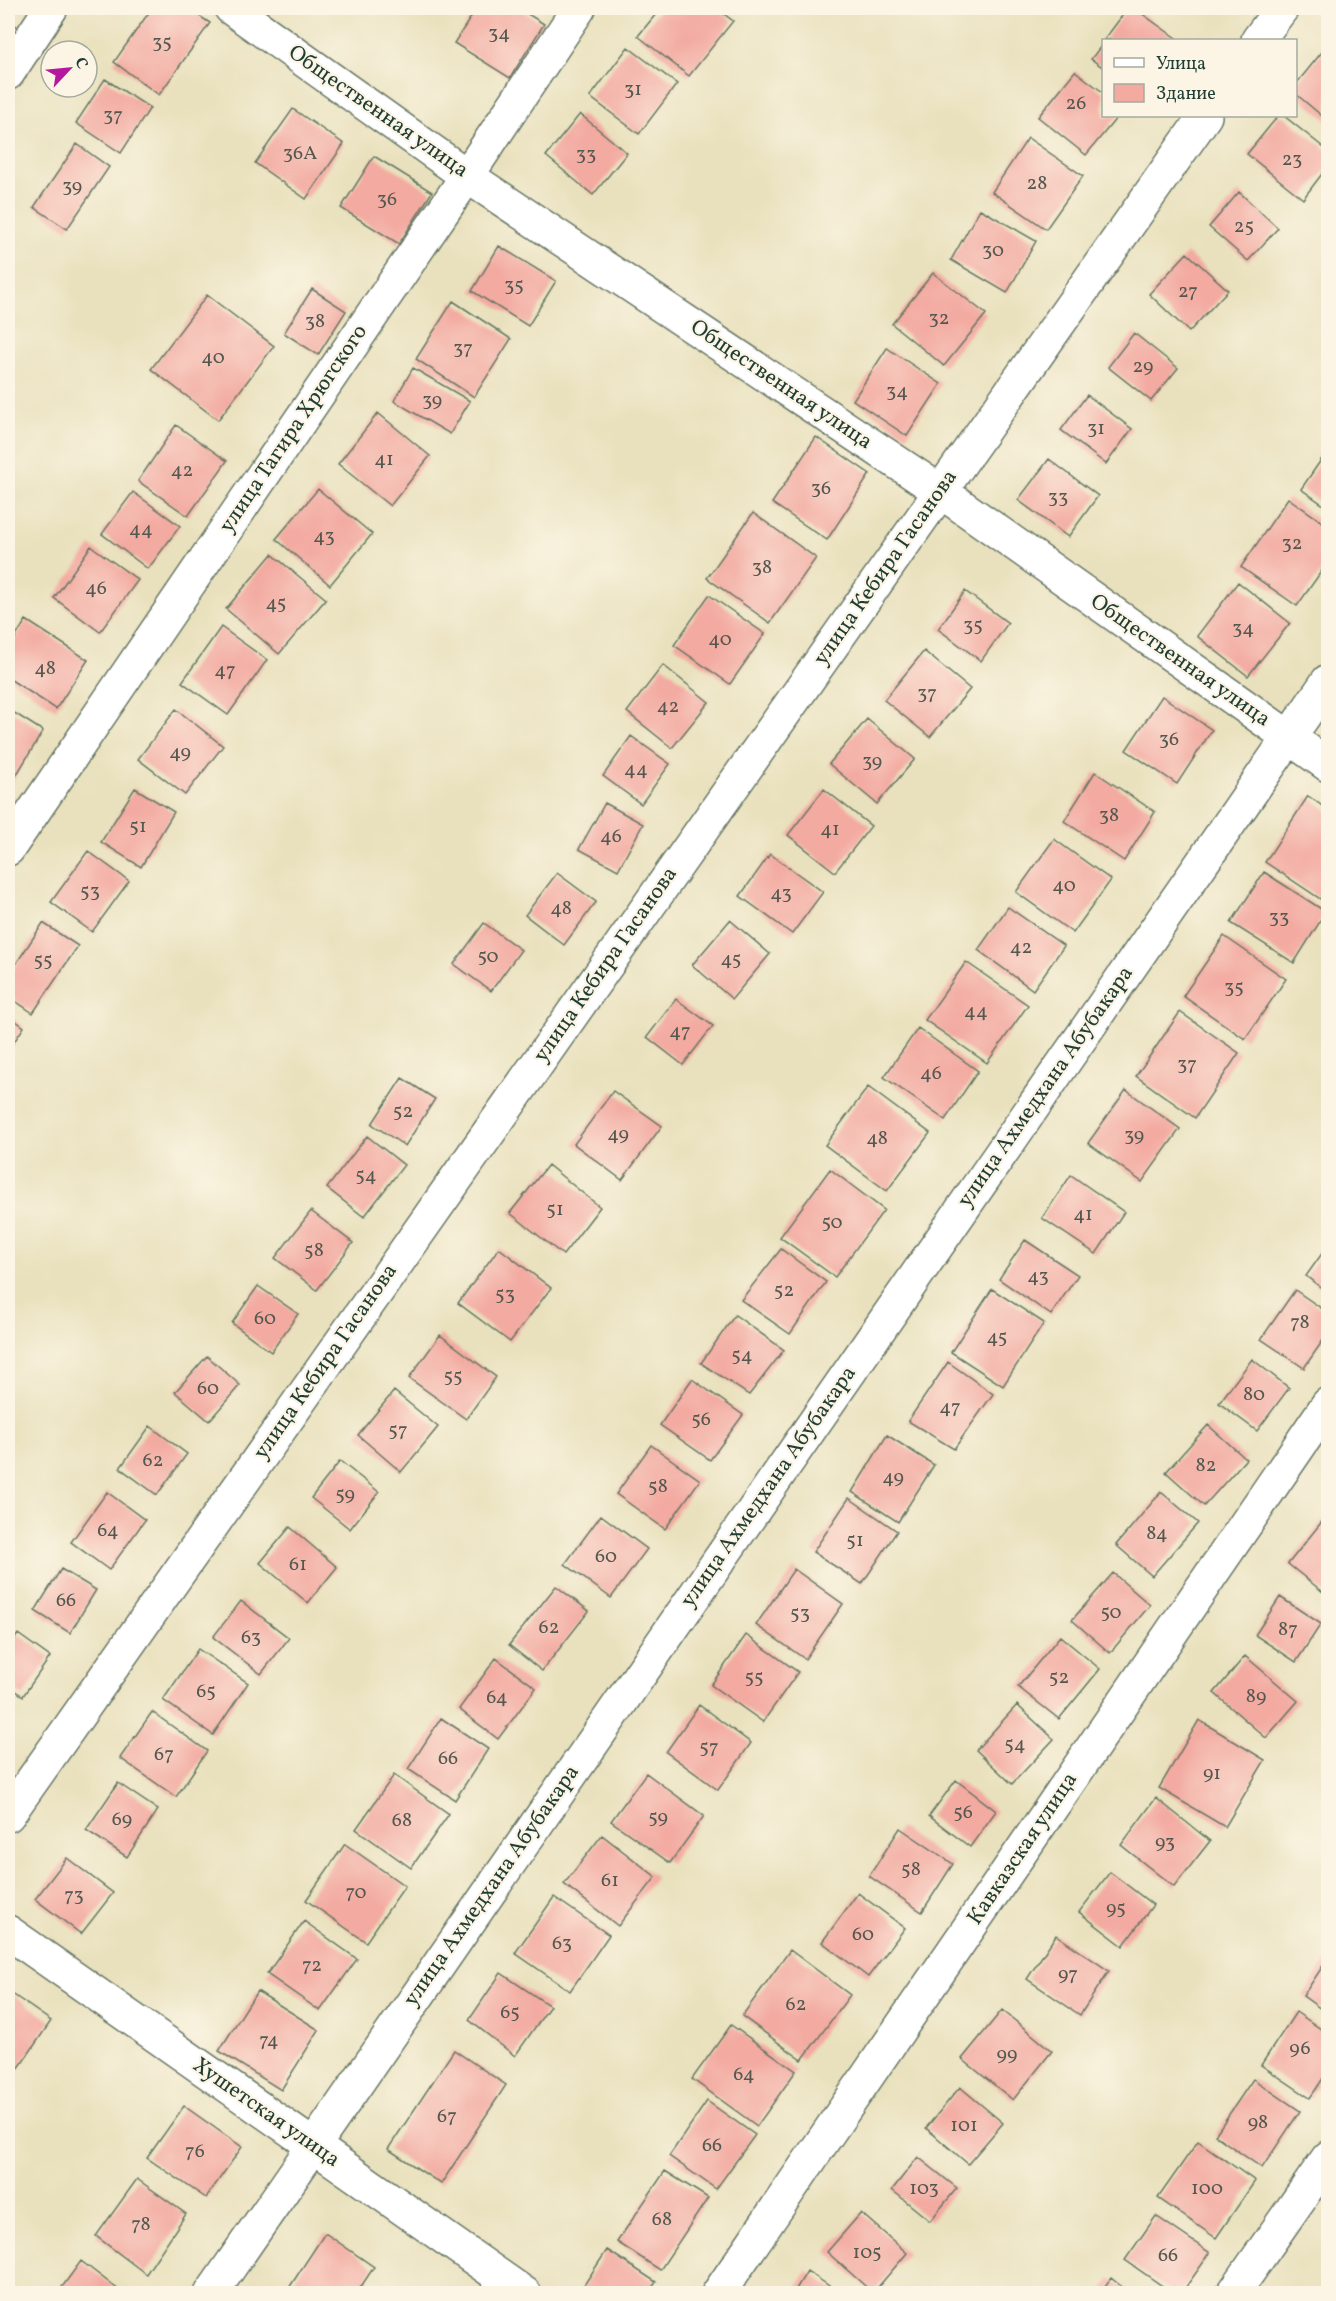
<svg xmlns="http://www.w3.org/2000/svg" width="1336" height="2301" font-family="Vollkorn,serif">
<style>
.building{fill:#f3aaa1}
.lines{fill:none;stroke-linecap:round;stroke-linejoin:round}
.minor-casing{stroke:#667664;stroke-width:36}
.minor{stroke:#fff;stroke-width:33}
.labels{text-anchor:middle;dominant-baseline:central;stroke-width:4.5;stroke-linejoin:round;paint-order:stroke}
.number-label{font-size:20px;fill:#54584f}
.street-label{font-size:22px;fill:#1f3d34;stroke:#fcf5e5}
</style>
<rect width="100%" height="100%" fill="#fcf5e5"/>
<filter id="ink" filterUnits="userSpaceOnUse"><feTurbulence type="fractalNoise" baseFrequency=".0167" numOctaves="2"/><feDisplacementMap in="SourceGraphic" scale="12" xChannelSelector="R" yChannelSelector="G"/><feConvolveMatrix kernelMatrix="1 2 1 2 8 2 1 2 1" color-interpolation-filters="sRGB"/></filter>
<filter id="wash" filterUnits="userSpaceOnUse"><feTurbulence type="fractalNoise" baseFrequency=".008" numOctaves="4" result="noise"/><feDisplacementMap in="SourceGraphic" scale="24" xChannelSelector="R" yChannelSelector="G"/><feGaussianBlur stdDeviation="1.35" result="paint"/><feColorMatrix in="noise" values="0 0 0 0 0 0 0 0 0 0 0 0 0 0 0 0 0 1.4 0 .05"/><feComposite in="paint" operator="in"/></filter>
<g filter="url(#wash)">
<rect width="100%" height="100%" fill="#e9e1bd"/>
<g id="blocks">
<!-- building -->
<path class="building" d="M 152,8 L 187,8 L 210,23 L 159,95 L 114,62 Z
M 477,8 L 518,8 L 544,24 L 510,78 L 454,43 Z
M 661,8 L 716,8 L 733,21 L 689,76 L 638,36 Z
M 1128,8 L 1134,8 L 1176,38 L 1174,40 L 1104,40 Z
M 8,20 L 18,27 L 8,42 Z
M 1104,42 L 1104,68 L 1091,59 Z
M 628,47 L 677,84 L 639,134 L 590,97 Z
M 1326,47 L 1328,49 L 1328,121 L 1296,94 L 1296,84 Z
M 1075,71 L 1104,93 L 1104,116 L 1118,116 L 1086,155 L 1038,117 Z
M 105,79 L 150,108 L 121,153 L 76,123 Z
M 293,109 L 344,144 L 306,199 L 255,163 Z
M 580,114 L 627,153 L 593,195 L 546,156 Z
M 1278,116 L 1284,116 L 1328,151 L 1328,166 L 1303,199 L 1247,154 Z
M 1028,138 L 1083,176 L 1046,229 L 992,192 Z
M 77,144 L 109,167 L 67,229 L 34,207 Z
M 374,156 L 432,192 L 399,244 L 341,208 Z
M 1239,192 L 1278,228 L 1248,261 L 1209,227 Z
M 980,209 L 1036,241 L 1007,293 L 951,260 Z
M 499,246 L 556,281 L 528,326 L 472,291 Z
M 1187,253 L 1228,290 L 1189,332 L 1149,294 Z
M 933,273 L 986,314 L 944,366 L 892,324 Z
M 312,289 L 346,311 L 318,355 L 284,333 Z
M 207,295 L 274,346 L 218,420 L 151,369 Z
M 453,301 L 511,339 L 474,397 L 416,359 Z
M 1134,333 L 1178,368 L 1151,401 L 1108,367 Z
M 887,348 L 941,384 L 907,436 L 853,400 Z
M 413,368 L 470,401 L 450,434 L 394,401 Z
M 1087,395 L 1132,429 L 1106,464 L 1061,430 Z
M 378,413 L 430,456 L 390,506 L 338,464 Z
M 176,425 L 227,461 L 188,516 L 138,481 Z
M 816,437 L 870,474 L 827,540 L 772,503 Z
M 1328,450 L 1328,508 L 1301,489 Z
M 1049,459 L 1098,496 L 1068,537 L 1018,500 Z
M 318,489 L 372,534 L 330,585 L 276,539 Z
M 133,492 L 180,526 L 148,569 L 102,534 Z
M 1288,498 L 1328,526 L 1328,562 L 1297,606 L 1241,567 Z
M 753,513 L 816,558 L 770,623 L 707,578 Z
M 91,546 L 138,580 L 100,632 L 54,598 Z
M 272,554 L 326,599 L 279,654 L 226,609 Z
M 1238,582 L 1290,623 L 1248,676 L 1197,636 Z
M 965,591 L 1008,623 L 981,661 L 938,629 Z
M 709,595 L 765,634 L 730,684 L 674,645 Z
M 26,620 L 88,660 L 56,709 L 8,678 L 8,649 Z
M 221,627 L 267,660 L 228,715 L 182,682 Z
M 924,651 L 970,689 L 930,737 L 884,700 Z
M 663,665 L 709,702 L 672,748 L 627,712 Z
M 1162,696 L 1212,730 L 1177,784 L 1126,750 Z
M 8,709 L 43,731 L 8,789 Z
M 176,709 L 223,746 L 185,795 L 138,759 Z
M 867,719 L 915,759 L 877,804 L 829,764 Z
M 631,736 L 670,764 L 641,804 L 603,776 Z
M 1095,772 L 1155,812 L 1124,861 L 1064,821 Z
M 135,788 L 174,812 L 141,867 L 101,842 Z
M 824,789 L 871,826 L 835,872 L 788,835 Z
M 1308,796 L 1328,810 L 1328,904 L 1265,862 Z
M 605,803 L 643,824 L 618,870 L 579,849 Z
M 1054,839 L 1111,880 L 1073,933 L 1016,892 Z
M 88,851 L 129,881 L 92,932 L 51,902 Z
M 770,854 L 823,892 L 792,934 L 740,896 Z
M 1264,872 L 1326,912 L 1294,963 L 1231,923 Z
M 557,873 L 596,902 L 564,945 L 525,915 Z
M 1008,907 L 1064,946 L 1033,990 L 978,950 Z
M 730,920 L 770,954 L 732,999 L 692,965 Z
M 43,923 L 78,946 L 33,1013 L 8,996 L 8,976 Z
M 484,923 L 521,950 L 491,991 L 454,964 Z
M 1224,936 L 1286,979 L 1245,1039 L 1183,996 Z
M 966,962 L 1028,1005 L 987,1063 L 925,1020 Z
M 676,999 L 713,1026 L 683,1065 L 647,1037 Z
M 1180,1012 L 1239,1053 L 1195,1118 L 1136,1076 Z
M 8,1015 L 24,1027 L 8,1051 Z
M 918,1028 L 978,1071 L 945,1120 L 884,1077 Z
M 402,1078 L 435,1099 L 405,1146 L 372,1124 Z
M 868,1087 L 930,1133 L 887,1191 L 825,1145 Z
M 1126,1090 L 1180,1129 L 1142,1182 L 1088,1143 Z
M 613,1091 L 662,1126 L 622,1180 L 574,1144 Z
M 367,1136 L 404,1165 L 364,1217 L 327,1188 Z
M 548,1165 L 600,1207 L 563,1255 L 510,1213 Z
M 830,1169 L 884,1210 L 835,1277 L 780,1237 Z
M 1071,1175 L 1124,1212 L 1096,1254 L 1042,1218 Z
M 311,1211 L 353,1243 L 317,1290 L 275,1258 Z
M 1025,1240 L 1078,1275 L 1051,1315 L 999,1279 Z
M 1328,1245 L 1328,1293 L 1306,1276 Z
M 499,1248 L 551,1288 L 510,1342 L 458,1303 Z
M 781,1249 L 826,1282 L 790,1334 L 741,1300 Z
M 258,1286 L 298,1314 L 271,1352 L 232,1323 Z
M 992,1289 L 1044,1323 L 1003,1386 L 951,1352 Z
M 1295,1290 L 1328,1313 L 1328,1333 L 1304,1368 L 1261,1339 Z
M 735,1315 L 784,1350 L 749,1395 L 701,1363 Z
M 440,1335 L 496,1377 L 466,1419 L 409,1378 Z
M 207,1356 L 240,1385 L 209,1421 L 175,1392 Z
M 1252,1359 L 1289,1388 L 1257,1431 L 1219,1403 Z
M 948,1362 L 993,1394 L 954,1449 L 908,1421 Z
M 692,1379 L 743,1415 L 710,1460 L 660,1425 Z
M 394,1391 L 438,1427 L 401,1472 L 358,1435 Z
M 1208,1425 L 1246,1459 L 1204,1506 L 1166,1472 Z
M 150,1426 L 187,1454 L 157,1495 L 120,1468 Z
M 887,1435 L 934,1465 L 898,1522 L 852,1492 Z
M 651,1445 L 700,1480 L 665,1529 L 616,1494 Z
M 340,1461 L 379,1492 L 350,1529 L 311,1498 Z
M 107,1492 L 145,1520 L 109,1570 L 71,1542 Z
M 1161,1492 L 1198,1523 L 1152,1576 L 1116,1545 Z
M 849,1498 L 897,1531 L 862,1584 L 813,1552 Z
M 1328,1514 L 1328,1596 L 1288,1564 Z
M 601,1515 L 647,1549 L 611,1598 L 565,1564 Z
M 290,1527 L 337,1567 L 308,1603 L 260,1563 Z
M 61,1569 L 96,1590 L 70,1633 L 35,1611 Z
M 794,1569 L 843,1604 L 805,1659 L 756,1625 Z
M 1113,1573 L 1150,1605 L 1110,1653 L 1072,1620 Z
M 556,1586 L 589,1611 L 542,1671 L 509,1645 Z
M 1280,1597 L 1321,1624 L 1296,1662 L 1255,1635 Z
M 241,1601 L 289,1638 L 261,1674 L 213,1637 Z
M 18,1634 L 50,1657 L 23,1696 L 8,1685 L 8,1649 Z
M 746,1635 L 798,1672 L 763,1722 L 711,1685 Z
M 1060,1636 L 1100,1669 L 1059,1719 L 1018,1687 Z
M 198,1649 L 248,1683 L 213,1735 L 163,1700 Z
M 1245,1656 L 1298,1701 L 1266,1738 L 1214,1693 Z
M 496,1658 L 536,1688 L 498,1739 L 459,1709 Z
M 699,1705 L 751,1743 L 718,1790 L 666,1752 Z
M 1017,1705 L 1054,1739 L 1012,1784 L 976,1750 Z
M 152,1712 L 207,1751 L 176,1797 L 120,1758 Z
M 441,1718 L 488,1749 L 455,1800 L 408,1769 Z
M 1199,1720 L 1265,1760 L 1225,1827 L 1159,1788 Z
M 646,1773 L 704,1816 L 670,1863 L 611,1821 Z
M 394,1775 L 449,1814 L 411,1868 L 356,1829 Z
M 956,1780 L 996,1811 L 970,1847 L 929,1816 Z
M 118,1783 L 158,1810 L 127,1857 L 86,1830 Z
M 1156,1798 L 1210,1841 L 1174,1887 L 1121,1845 Z
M 900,1828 L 953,1864 L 922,1912 L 869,1876 Z
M 602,1835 L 656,1877 L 618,1926 L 564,1884 Z
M 345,1844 L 405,1886 L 366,1942 L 306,1900 Z
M 67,1858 L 113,1893 L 81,1934 L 35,1899 Z
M 1110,1872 L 1153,1905 L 1123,1946 L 1079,1912 Z
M 858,1893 L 905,1928 L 868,1977 L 822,1942 Z
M 554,1897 L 609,1935 L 570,1991 L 515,1953 Z
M 304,1921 L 357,1959 L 320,2011 L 267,1974 Z
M 1056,1935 L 1109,1971 L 1080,2015 L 1027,1979 Z
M 790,1950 L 850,1995 L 802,2060 L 742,2016 Z
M 1328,1958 L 1328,2014 L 1303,1996 Z
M 501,1973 L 550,2006 L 515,2056 L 469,2020 Z
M 8,1991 L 51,2021 L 14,2075 L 8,2071 Z
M 257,1991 L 319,2030 L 281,2090 L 219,2051 Z
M 1002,2010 L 1052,2051 L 1013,2100 L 962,2059 Z
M 1296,2012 L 1328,2034 L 1328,2071 L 1310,2098 L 1261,2065 Z
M 731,2025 L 796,2071 L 757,2126 L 692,2079 Z
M 454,2050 L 506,2085 L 441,2184 L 388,2149 Z
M 1253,2079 L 1300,2111 L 1262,2168 L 1215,2135 Z
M 960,2087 L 1003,2123 L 968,2164 L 926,2128 Z
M 707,2101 L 755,2135 L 716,2189 L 669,2156 Z
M 184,2106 L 242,2147 L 206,2198 L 147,2158 Z
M 1198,2141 L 1255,2181 L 1216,2238 L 1158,2198 Z
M 918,2157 L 957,2188 L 930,2221 L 892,2190 Z
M 665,2171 L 708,2198 L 660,2270 L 617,2242 Z
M 137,2179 L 186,2214 L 146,2274 L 96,2236 Z
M 861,2213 L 907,2253 L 873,2293 L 827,2252 Z
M 1156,2216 L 1210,2253 L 1181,2294 L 1174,2294 L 1125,2260 Z
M 325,2233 L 374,2267 L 356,2294 L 285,2294 Z
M 607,2250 L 656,2282 L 648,2294 L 578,2294 Z
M 81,2261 L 124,2294 L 57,2294 Z
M 807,2271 L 841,2294 L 793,2294 Z
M 1111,2278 L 1131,2294 L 1099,2294 Z"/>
</g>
</g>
<g filter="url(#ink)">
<use href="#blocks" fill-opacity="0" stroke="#667664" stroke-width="1.5"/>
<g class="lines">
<!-- minor casing -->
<g class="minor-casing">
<path id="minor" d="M 231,8 L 467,176 L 940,491 L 1328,765
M 1258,40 L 1282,8
M 8,73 L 51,8
M 8,849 L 467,176 L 579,8
M 8,1815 L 1205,116
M 8,1932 L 525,2294
M 211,2294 L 1328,681
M 718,2294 L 1328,1404
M 1233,2294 L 1328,2158"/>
</g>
<!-- minor -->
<use href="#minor" class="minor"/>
</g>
</g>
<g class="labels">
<!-- number labels -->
<g class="number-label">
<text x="499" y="34">34</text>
<text x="162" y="43">35</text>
<text x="633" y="90">31</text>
<text x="1076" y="104">26</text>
<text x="113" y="116">37</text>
<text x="300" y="154">36А</text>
<text x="586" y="155">33</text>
<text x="1292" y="160">23</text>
<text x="1037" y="184">28</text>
<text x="72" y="187">39</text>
<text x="387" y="200">36</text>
<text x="1244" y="227">25</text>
<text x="993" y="251">30</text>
<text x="514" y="286">35</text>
<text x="1188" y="292">27</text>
<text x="939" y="319">32</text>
<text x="315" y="322">38</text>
<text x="463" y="349">37</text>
<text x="213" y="358">40</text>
<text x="1143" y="367">29</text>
<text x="897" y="392">34</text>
<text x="432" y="401">39</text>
<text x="1096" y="429">31</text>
<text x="384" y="460">41</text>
<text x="182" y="471">42</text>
<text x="821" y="489">36</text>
<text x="1058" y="498">33</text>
<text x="141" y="530">44</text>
<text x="324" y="537">43</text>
<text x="1292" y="544">32</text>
<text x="762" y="568">38</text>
<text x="96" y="589">46</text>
<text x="276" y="604">45</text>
<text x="973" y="626">35</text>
<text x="1243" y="629">34</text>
<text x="720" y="640">40</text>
<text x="45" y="669">48</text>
<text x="225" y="671">47</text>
<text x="927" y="694">37</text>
<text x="668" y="707">42</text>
<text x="1169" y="740">36</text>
<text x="180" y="753">49</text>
<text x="872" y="762">39</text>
<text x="636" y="770">44</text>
<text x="1109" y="816">38</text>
<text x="138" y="827">51</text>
<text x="830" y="830">41</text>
<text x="611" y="837">46</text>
<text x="1064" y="886">40</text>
<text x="90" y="892">53</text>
<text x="781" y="894">43</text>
<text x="561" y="909">48</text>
<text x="1279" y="918">33</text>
<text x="1021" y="948">42</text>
<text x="488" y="957">50</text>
<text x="731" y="960">45</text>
<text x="43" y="961">55</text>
<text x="1234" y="988">35</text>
<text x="976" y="1012">44</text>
<text x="680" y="1032">47</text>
<text x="1187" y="1065">37</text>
<text x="931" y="1074">46</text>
<text x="403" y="1112">52</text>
<text x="618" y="1135">49</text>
<text x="1134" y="1136">39</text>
<text x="877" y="1139">48</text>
<text x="366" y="1176">54</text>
<text x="555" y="1210">51</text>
<text x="1083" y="1215">41</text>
<text x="832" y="1223">50</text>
<text x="314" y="1251">58</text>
<text x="1038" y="1277">43</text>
<text x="784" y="1291">52</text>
<text x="505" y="1295">53</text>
<text x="265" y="1319">60</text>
<text x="1300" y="1323">78</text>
<text x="997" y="1338">45</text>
<text x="742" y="1356">54</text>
<text x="453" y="1377">55</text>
<text x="208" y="1389">60</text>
<text x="1254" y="1395">80</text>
<text x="950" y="1408">47</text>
<text x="701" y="1420">56</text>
<text x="398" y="1431">57</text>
<text x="153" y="1461">62</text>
<text x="1206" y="1466">82</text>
<text x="893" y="1478">49</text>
<text x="658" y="1487">58</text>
<text x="345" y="1495">59</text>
<text x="108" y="1531">64</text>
<text x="1157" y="1534">84</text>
<text x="855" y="1541">51</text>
<text x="606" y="1557">60</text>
<text x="298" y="1565">61</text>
<text x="66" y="1601">66</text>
<text x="1111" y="1613">50</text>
<text x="800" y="1614">53</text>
<text x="549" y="1628">62</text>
<text x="1288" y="1630">87</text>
<text x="251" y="1638">63</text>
<text x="754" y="1678">55</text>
<text x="1059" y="1678">52</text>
<text x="206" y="1692">65</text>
<text x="1256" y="1697">89</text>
<text x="497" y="1698">64</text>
<text x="1015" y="1745">54</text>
<text x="709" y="1748">57</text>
<text x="164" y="1755">67</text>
<text x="448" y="1759">66</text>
<text x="1212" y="1774">91</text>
<text x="963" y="1813">56</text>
<text x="658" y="1818">59</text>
<text x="122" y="1820">69</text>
<text x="402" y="1821">68</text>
<text x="1165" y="1843">93</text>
<text x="911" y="1870">58</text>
<text x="610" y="1881">61</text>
<text x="356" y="1893">70</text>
<text x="74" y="1896">73</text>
<text x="1116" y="1909">95</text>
<text x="863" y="1935">60</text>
<text x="562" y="1944">63</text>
<text x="312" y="1966">72</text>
<text x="1068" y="1975">97</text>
<text x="796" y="2005">62</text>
<text x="510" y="2013">65</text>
<text x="269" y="2041">74</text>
<text x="1300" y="2049">96</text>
<text x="1007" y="2055">99</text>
<text x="744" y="2075">64</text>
<text x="447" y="2117">67</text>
<text x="1258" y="2123">98</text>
<text x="964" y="2126">101</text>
<text x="712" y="2146">66</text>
<text x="195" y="2152">76</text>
<text x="924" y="2189">103</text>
<text x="1207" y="2189">100</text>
<text x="662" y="2220">68</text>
<text x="141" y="2225">78</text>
<text x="867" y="2253">105</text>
<text x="1168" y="2256">66</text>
</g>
<!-- street labels -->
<g class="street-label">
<text transform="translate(378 112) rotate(35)">Общественная улица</text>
<text transform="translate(781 385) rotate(34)">Общественная улица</text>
<text transform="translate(294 429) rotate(-56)">улица Тагира Хрюгского</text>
<text transform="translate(886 568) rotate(-55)">улица Кебира Гасанова</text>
<text transform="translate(1180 661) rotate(35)">Общественная улица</text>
<text transform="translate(606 965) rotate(-55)">улица Кебира Гасанова</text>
<text transform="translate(1046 1087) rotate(-55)">улица Ахмедхана Абубакара</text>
<text transform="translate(326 1362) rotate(-55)">улица Кебира Гасанова</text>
<text transform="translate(769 1487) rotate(-55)">улица Ахмедхана Абубакара</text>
<text transform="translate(1023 1849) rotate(-56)">Кавказская улица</text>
<text transform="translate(492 1886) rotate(-55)">улица Ахмедхана Абубакара</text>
<text transform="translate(266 2113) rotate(35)">Хушетская улица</text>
</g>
</g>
<!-- margin -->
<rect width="1336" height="2301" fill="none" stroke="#fcf5e5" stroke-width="30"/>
<!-- legend -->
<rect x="1102" y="39" width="195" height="78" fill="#fcf5e5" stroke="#a4ab9e" stroke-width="1.5"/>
<rect x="1114" y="58" width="30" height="9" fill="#ffffff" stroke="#a4ab9e" stroke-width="1.5"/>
<text x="1156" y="69" font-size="18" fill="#1f3d34">Улица</text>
<rect x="1114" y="84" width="30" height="18" fill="#f3aaa1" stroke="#a4ab9e" stroke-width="1.5"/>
<text x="1156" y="99" font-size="18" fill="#1f3d34">Здание</text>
<!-- north arrow -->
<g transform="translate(69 69) rotate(64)"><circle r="28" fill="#fcf5e5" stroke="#a4ab9e" stroke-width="1.5"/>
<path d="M0-4.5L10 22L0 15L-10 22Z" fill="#b5179e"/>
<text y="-9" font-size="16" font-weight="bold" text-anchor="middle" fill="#1f3d34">С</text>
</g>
</svg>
